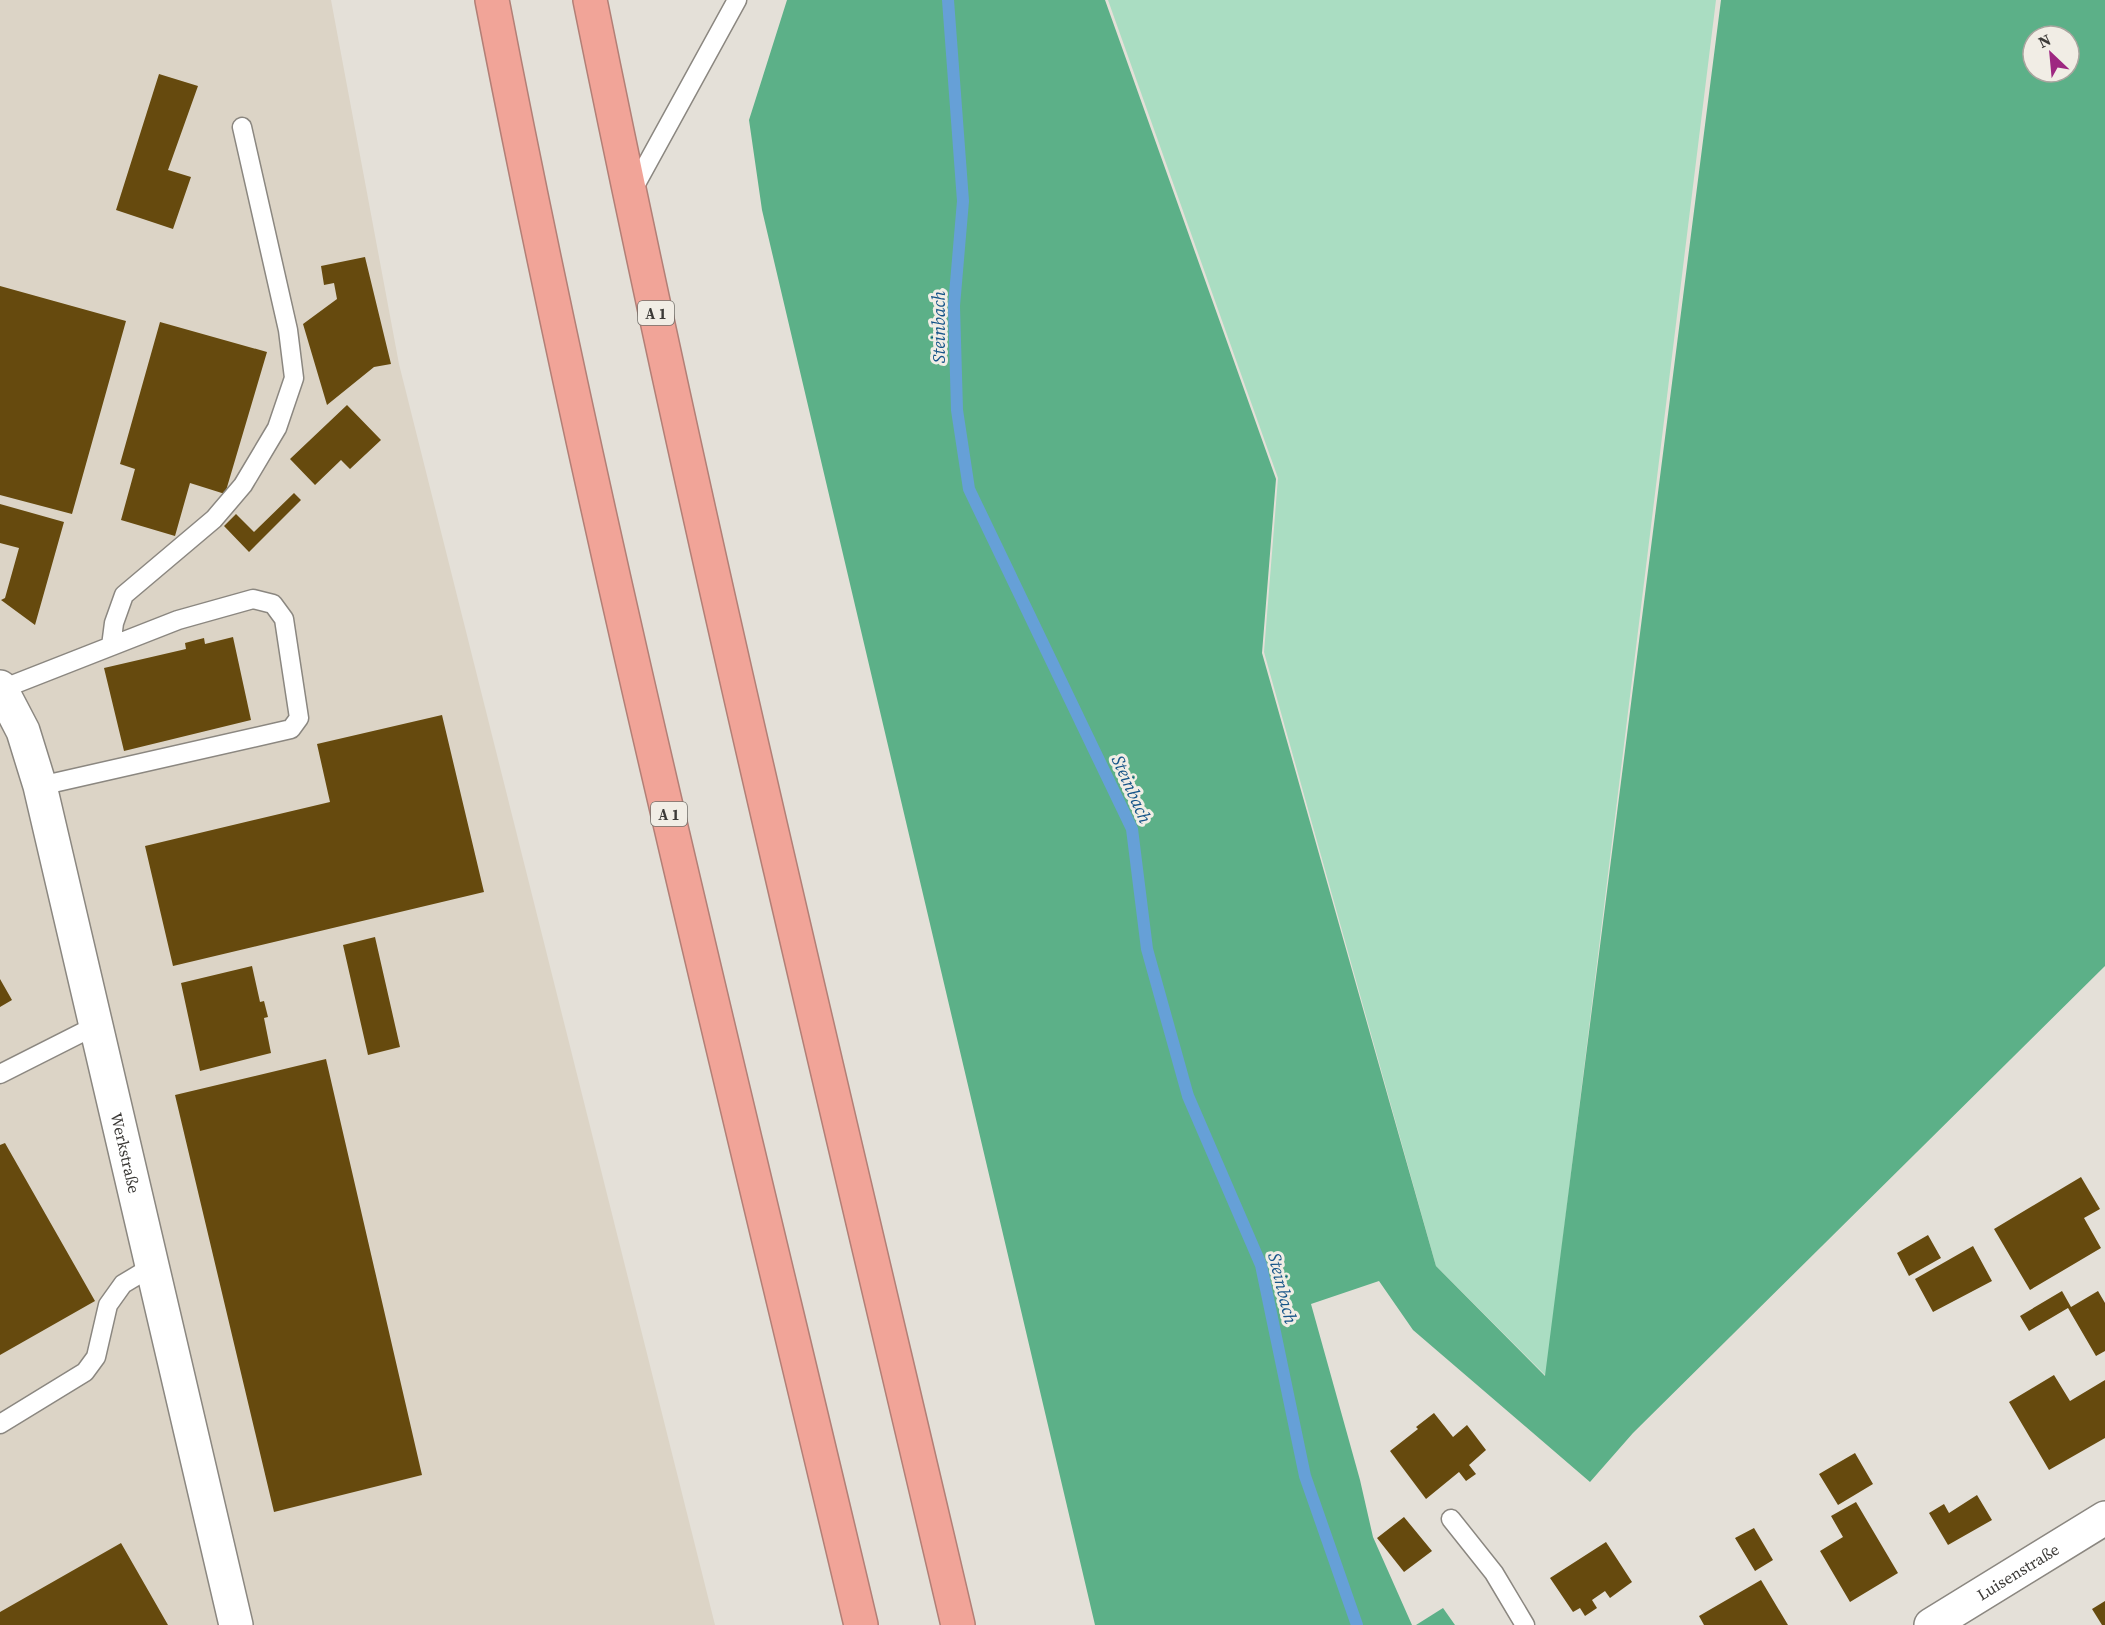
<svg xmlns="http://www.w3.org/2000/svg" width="2105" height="1625" font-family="'Source Serif 4',serif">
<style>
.built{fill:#dcd4c6}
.green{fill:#aaddc2}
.forest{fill:#5cb088;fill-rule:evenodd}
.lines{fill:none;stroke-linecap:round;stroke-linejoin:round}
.stream{stroke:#66a0d7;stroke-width:12}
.building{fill:#664a0e}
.service-casing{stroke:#8b8780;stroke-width:21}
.minor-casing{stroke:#8b8780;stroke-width:36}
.motorway-casing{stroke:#b27f76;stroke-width:36}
.service{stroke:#fff;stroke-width:18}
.minor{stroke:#fff;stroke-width:33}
.motorway{stroke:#f1a498;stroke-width:33}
.labels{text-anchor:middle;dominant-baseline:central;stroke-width:6;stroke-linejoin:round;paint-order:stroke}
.shield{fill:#f1ede5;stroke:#72706b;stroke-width:1.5}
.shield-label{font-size:15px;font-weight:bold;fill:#3c3a37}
.street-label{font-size:16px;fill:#3c3a37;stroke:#f1ede5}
.water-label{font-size:18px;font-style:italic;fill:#155488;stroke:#f1ede5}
</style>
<rect width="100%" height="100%" fill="#e4e0d8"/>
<!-- built -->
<path class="built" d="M 0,0 L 331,0 L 399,364 L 715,1625 L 0,1625 Z"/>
<!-- green -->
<path class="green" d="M 1108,0 L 1716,0 L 1546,1376 L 1436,1266 L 1264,652 L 1278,478 Z"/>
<!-- forest -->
<path class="forest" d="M 787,0 L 1105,0 L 1276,479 L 1262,653 L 1436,1266 L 1545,1376 L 1721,0 L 2105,0 L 2105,966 L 1633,1433 L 1590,1482 L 1413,1330 L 1379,1281 L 1311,1304 L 1360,1480 L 1373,1537 L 1412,1625 L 1095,1625 L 762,210 L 749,120 ZM 2033,36 L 2069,36 L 2069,72 L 2033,72 Z
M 1443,1608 L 1455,1625 L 1416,1625 Z"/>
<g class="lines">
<!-- stream -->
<path class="stream" d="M 948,0 L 963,201 L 954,306 L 957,410 L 969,489 L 1132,829 L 1147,949 L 1188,1096 L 1261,1265 L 1305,1476 L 1357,1625"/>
</g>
<!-- building -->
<path class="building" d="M 159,74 L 198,86 L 168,170 L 191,177 L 173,229 L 116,210 Z
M 365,257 L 391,364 L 374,367 L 327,405 L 303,324 L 337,299 L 334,283 L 324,285 L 321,266 Z
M 0,286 L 126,321 L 72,514 L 0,495 Z
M 160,322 L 267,352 L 225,494 L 190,483 L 175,536 L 121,520 L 135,469 L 120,464 Z
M 347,405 L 381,440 L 350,469 L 341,460 L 315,485 L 290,459 Z
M 294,493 L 301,500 L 249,552 L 224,526 L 236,514 L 254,532 Z
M 0,504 L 64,522 L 35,625 L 1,600 L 5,598 L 19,548 L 0,543 Z
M 233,637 L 251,720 L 124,751 L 104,668 L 186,649 L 185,643 L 204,638 L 205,644 Z
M 442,715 L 484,892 L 173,966 L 145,846 L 330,802 L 317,744 Z
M 375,937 L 400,1047 L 368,1055 L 343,945 Z
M 252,966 L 260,1002 L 264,1001 L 268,1017 L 264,1018 L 271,1053 L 200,1071 L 181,983 Z
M 0,979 L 12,1000 L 0,1007 Z
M 326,1059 L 422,1475 L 274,1512 L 175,1095 Z
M 5,1143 L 95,1301 L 0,1355 L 0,1145 Z
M 2081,1177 L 2100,1209 L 2084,1218 L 2101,1248 L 2030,1290 L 1994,1229 Z
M 1928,1235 L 1941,1258 L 1909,1276 L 1897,1253 Z
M 1973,1246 L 1992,1281 L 1933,1312 L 1915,1279 Z
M 2062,1291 L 2071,1307 L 2098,1291 L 2105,1303 L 2105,1351 L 2096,1356 L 2068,1308 L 2029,1331 L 2020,1316 Z
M 2054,1375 L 2070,1401 L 2105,1380 L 2105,1438 L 2049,1470 L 2009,1402 Z
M 1434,1413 L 1453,1437 L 1467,1425 L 1486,1450 L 1469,1465 L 1476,1474 L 1466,1481 L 1459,1472 L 1426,1499 L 1390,1451 L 1418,1429 L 1416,1427 Z
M 1855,1453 L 1873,1484 L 1838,1505 L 1819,1474 Z
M 1977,1495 L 1992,1520 L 1948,1545 L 1929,1513 L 1944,1504 L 1949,1513 Z
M 1856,1502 L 1898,1573 L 1850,1602 L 1820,1551 L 1843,1537 L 1831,1516 Z
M 1404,1517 L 1432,1551 L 1404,1572 L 1377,1538 Z
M 1754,1528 L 1773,1560 L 1755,1571 L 1735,1538 Z
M 1606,1542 L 1632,1582 L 1610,1598 L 1605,1591 L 1592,1600 L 1597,1608 L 1585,1616 L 1580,1608 L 1573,1612 L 1550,1578 Z
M 121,1543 L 168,1625 L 0,1625 L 0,1612 Z
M 1761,1580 L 1788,1625 L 1704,1625 L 1699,1616 Z
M 2105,1601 L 2105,1625 L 2102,1625 L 2092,1609 Z"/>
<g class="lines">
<!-- service casing -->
<g class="service-casing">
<path id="service" d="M 631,193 L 737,0
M 111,646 L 114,623 L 124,595 L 214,519 L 243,485 L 277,428 L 294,378 L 288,330 L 242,127
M 2,689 L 178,620 L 253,599 L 273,604 L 284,619 L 299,718 L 291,729 L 40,786
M 0,1074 L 97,1025
M 0,1424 L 85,1372 L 96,1357 L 108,1305 L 123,1284 L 153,1266
M 1451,1519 L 1494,1573 L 1525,1625"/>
</g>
<!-- minor casing -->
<g class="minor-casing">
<g id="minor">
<path id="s1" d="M 0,687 L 23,731 L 40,786 L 236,1625"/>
<path id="s2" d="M 1931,1625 L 2105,1518"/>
</g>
</g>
<!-- motorway casing -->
<g class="motorway-casing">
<path id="motorway" d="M 492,0 C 597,545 733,1085 861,1625
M 590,0 C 700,545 831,1084 958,1625"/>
</g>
<!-- service -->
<use href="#service" class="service"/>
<!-- minor -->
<use href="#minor" class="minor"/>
<!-- motorway -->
<use href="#motorway" class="motorway"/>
</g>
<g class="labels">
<!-- shield labels -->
<g class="shield">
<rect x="638" y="301" width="36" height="24" rx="4.5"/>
<rect x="651" y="802" width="36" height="24" rx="4.5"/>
</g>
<g class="shield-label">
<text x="656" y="313">A 1</text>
<text x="669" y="814">A 1</text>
</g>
<!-- street labels -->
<g class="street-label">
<text stroke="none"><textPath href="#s1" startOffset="484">Werkstraße</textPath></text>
<text stroke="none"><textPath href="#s2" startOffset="102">Luisenstraße</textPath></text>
</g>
<!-- water labels -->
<g class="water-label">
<text transform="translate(938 327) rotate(-90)">Steinbach</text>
<text transform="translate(1132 789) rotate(66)">Steinbach</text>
<text transform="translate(1283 1288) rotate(76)">Steinbach</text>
</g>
</g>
<!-- north arrow -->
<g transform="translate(2051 54) rotate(334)"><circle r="28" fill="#f1ede5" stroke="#a9a59f" stroke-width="1.5"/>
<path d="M0-4.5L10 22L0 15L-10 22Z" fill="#9e2781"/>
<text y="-9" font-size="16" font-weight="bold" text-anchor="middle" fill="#3c3a37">N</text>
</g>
</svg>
